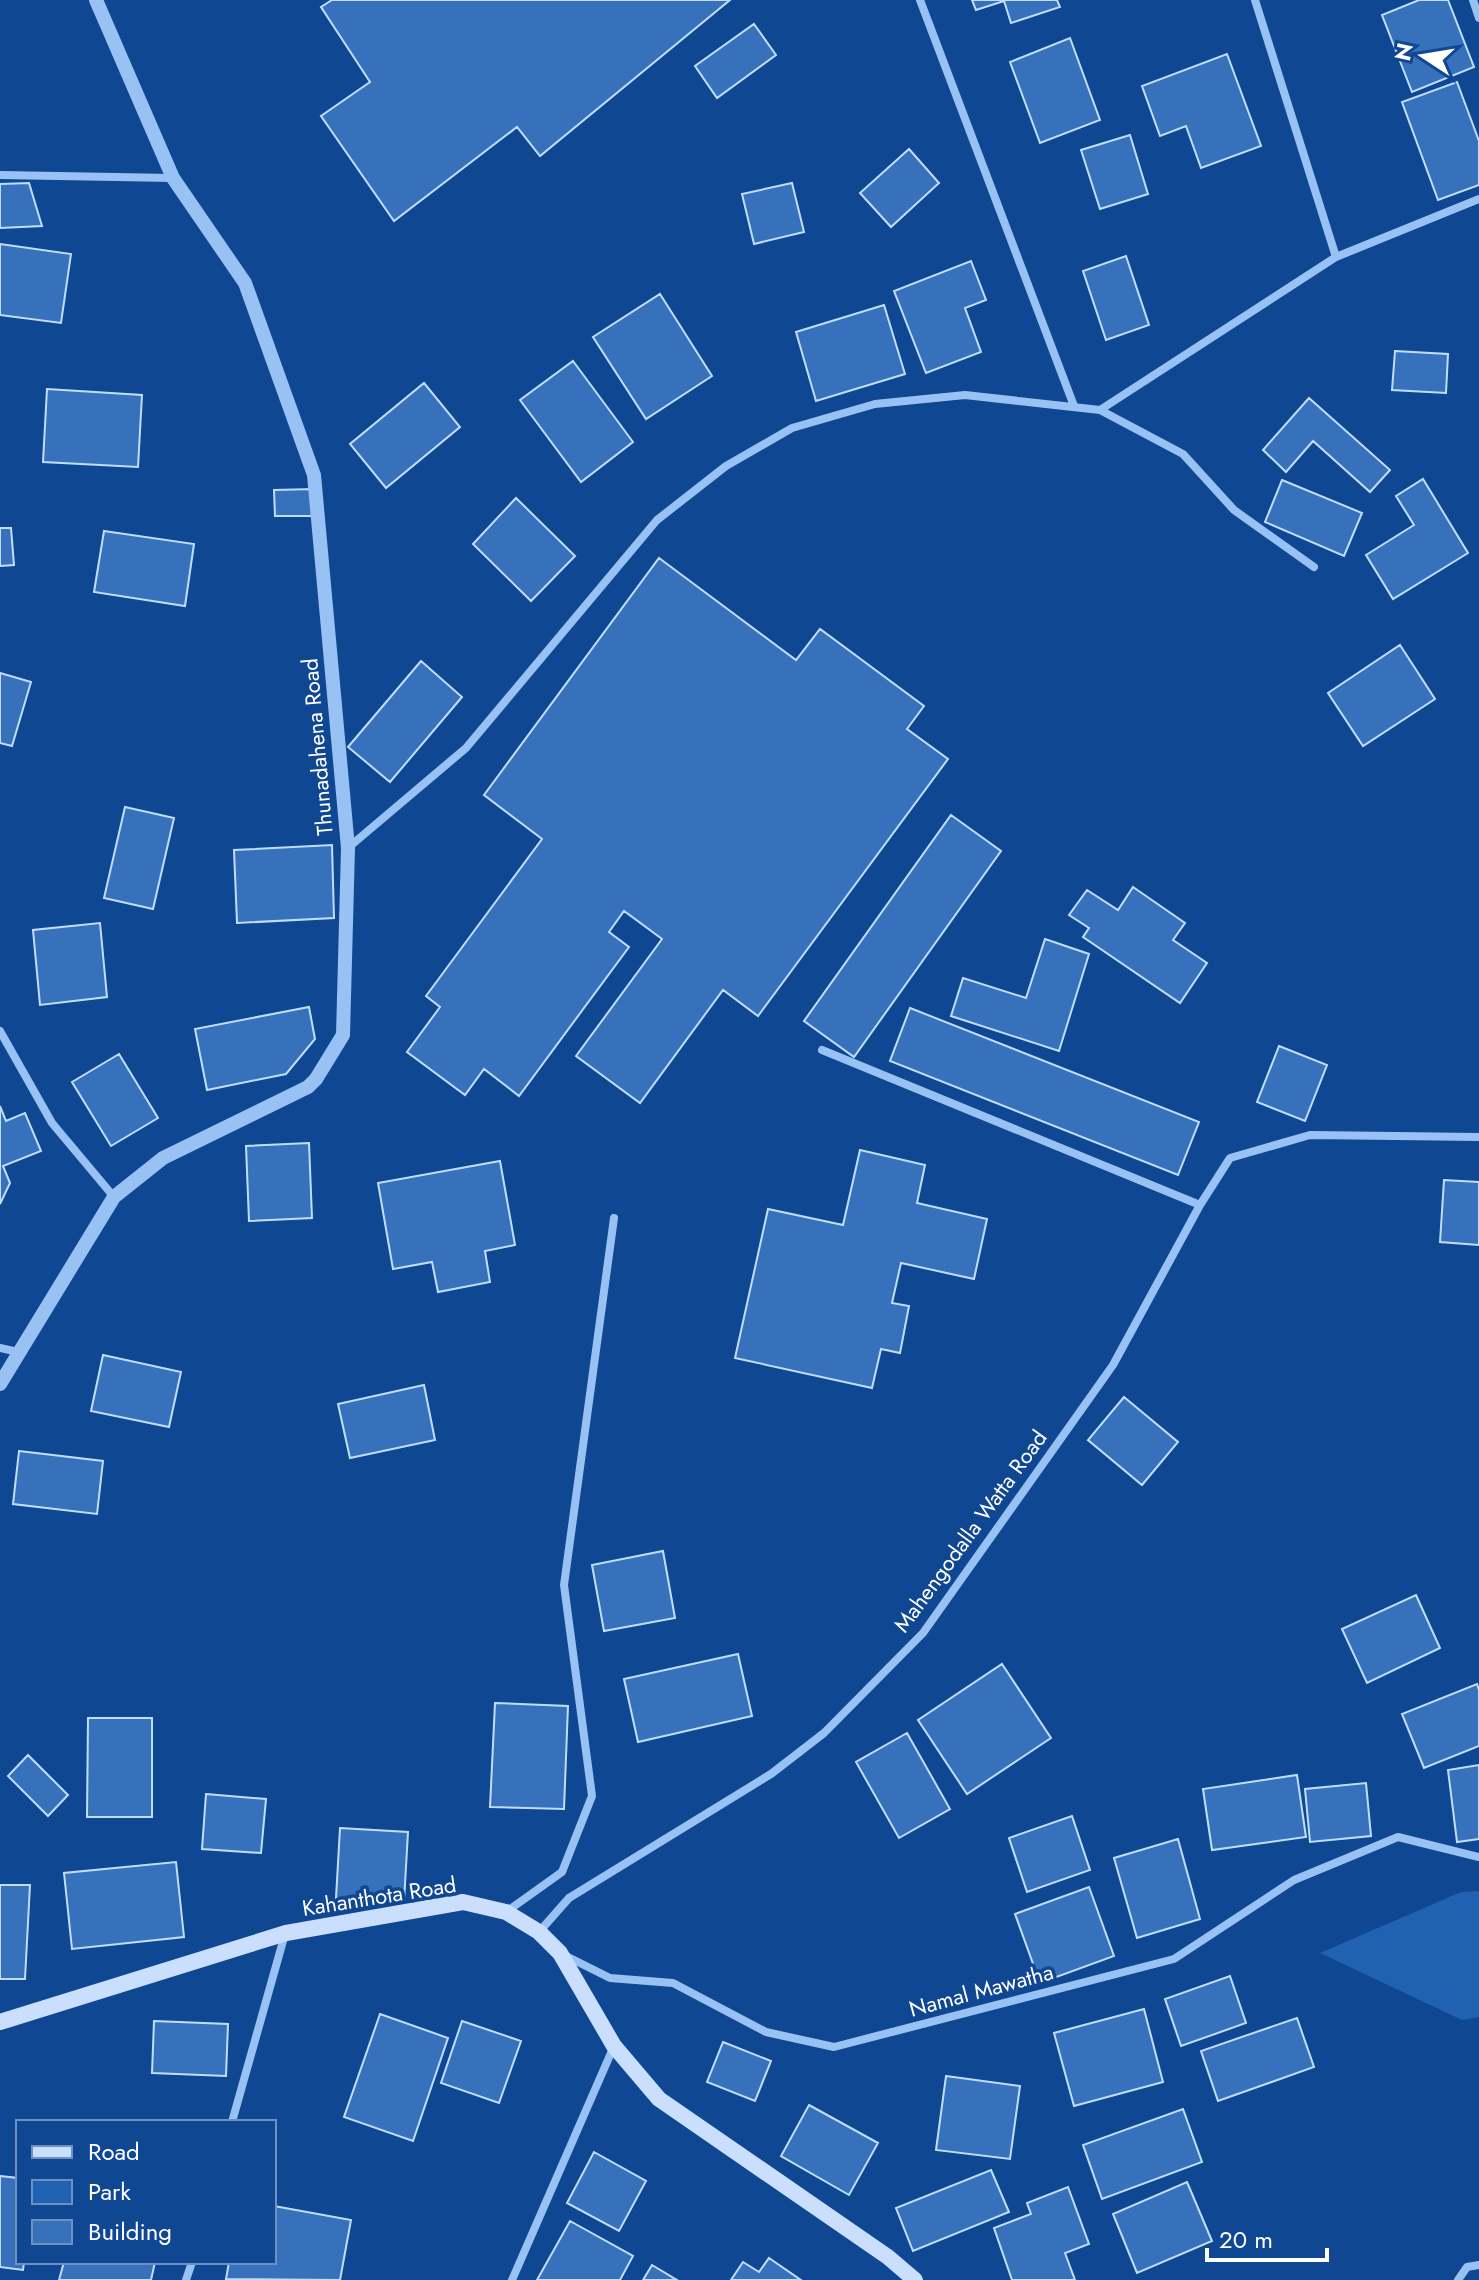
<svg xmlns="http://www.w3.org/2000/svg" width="1479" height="2280" font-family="Jost,sans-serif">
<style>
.green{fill:#2061b2}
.building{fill:#3771bb;stroke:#c1ddfe;stroke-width:2}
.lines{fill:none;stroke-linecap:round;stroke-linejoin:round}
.minor{stroke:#99c2f4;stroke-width:8}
.tertiary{stroke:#99c2f4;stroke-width:14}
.secondary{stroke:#c9dffd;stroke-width:16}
.labels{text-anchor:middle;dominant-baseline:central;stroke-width:7;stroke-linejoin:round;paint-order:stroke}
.street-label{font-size:22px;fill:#fff;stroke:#0f4792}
</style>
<rect width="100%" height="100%" fill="#0f4792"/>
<!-- green -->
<path class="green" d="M 1479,1891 L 1479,2017 L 1462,2020 L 1320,1953 L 1461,1892 Z"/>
<!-- building -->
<path class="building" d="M 332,0 L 730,0 L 540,156 L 517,127 L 394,221 L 321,116 L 370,82 L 321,7 Z
M 972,0 L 1057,0 L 1060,7 L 1011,23 L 1004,1 L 976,10 Z
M 1419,0 L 1448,0 L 1474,67 L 1412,92 L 1382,15 Z
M 754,24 L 776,55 L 717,98 L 695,66 Z
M 1070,38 L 1100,120 L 1040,143 L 1010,62 Z
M 1227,54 L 1261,146 L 1201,168 L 1186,126 L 1160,136 L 1142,86 Z
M 1457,82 L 1479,141 L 1479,185 L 1438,200 L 1402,102 Z
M 1130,135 L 1148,194 L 1100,209 L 1081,150 Z
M 909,149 L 939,183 L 891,227 L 860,193 Z
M 29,183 L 42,226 L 0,228 L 0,184 Z
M 792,183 L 804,232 L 754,244 L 742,194 Z
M 0,244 L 71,254 L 61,323 L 0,315 Z
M 1126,256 L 1149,325 L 1106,340 L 1083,271 Z
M 971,261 L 986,300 L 965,308 L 981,352 L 926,373 L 894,291 Z
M 660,294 L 712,376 L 646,419 L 593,337 Z
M 884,305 L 905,374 L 816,401 L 796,332 Z
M 1395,351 L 1448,354 L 1446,393 L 1392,390 Z
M 573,361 L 633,442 L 581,482 L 520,400 Z
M 424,383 L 460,427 L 386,488 L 350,444 Z
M 47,389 L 142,395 L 138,467 L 43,462 Z
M 1309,398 L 1390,470 L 1370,492 L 1313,441 L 1286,472 L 1263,450 Z
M 1423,479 L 1468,553 L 1393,599 L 1366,555 L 1414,525 L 1396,496 Z
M 1282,480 L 1362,513 L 1344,556 L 1265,522 Z
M 314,489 L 315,516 L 275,516 L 274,490 Z
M 516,498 L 575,556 L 531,601 L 473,544 Z
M 0,528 L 11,528 L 14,565 L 0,566 Z
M 104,531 L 194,544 L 185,606 L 94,592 Z
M 659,558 L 796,660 L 820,629 L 924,706 L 907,729 L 948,759 L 758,1016 L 723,990 L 640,1103 L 576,1056 L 662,939 L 624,911 L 609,932 L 629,947 L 519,1096 L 484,1069 L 465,1095 L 407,1052 L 440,1007 L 426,996 L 542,839 L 484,795 Z
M 1400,645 L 1435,699 L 1363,746 L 1328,693 Z
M 421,661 L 462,697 L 390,782 L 348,747 Z
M 0,673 L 31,682 L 12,746 L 0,743 Z
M 125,807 L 174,818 L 153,909 L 104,898 Z
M 951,815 L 1001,851 L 854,1057 L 804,1021 Z
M 332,845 L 334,918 L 237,923 L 234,850 Z
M 1133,887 L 1185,923 L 1173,940 L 1207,963 L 1180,1003 L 1083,937 L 1089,928 L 1069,915 L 1087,890 L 1118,910 Z
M 100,923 L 107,997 L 40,1005 L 33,930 Z
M 1045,939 L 1089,954 L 1059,1051 L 951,1016 L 963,978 L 1026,998 Z
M 309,1007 L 315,1039 L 286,1074 L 207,1090 L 195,1029 Z
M 910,1008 L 1199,1122 L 1178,1175 L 890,1061 Z
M 1279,1046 L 1327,1065 L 1305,1121 L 1257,1102 Z
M 119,1054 L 158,1118 L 111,1146 L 72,1082 Z
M 0,1106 L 6,1121 L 25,1113 L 41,1151 L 3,1166 L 10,1183 L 0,1204 Z
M 309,1143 L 312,1218 L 249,1221 L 246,1146 Z
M 860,1150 L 925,1165 L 917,1203 L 987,1219 L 974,1279 L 901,1263 L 892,1303 L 909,1306 L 900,1353 L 881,1349 L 872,1388 L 735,1358 L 768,1209 L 843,1225 Z
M 500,1161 L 515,1245 L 485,1251 L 490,1282 L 438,1292 L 432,1262 L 393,1269 L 378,1183 Z
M 1444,1180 L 1479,1182 L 1479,1245 L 1440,1242 Z
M 103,1355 L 181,1372 L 169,1427 L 91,1411 Z
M 424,1385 L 435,1440 L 350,1458 L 338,1404 Z
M 1124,1397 L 1178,1442 L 1142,1485 L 1088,1440 Z
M 19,1451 L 103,1461 L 97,1514 L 13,1504 Z
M 663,1551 L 675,1618 L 604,1631 L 592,1565 Z
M 1416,1595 L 1440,1648 L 1367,1683 L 1342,1629 Z
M 738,1654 L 752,1716 L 638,1742 L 624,1679 Z
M 1002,1664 L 1051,1738 L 967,1794 L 918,1720 Z
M 1477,1684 L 1479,1690 L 1479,1746 L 1424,1768 L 1402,1714 Z
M 495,1703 L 568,1706 L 564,1809 L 490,1807 Z
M 88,1718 L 152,1718 L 152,1817 L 87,1817 Z
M 907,1733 L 950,1809 L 899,1838 L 856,1762 Z
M 28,1755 L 68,1795 L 48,1816 L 8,1776 Z
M 1479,1765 L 1479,1839 L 1457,1842 L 1448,1770 Z
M 1297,1775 L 1306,1837 L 1212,1850 L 1203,1789 Z
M 1366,1783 L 1371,1836 L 1310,1842 L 1305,1789 Z
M 206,1794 L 266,1799 L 261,1853 L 202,1849 Z
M 1072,1816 L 1090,1870 L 1027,1892 L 1009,1838 Z
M 340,1828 L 408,1832 L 404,1902 L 336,1898 Z
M 1178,1839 L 1200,1919 L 1137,1938 L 1114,1858 Z
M 176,1862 L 184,1937 L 72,1949 L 64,1873 Z
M 0,1885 L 30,1885 L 25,1979 L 0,1979 Z
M 1089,1887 L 1114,1956 L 1040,1983 L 1015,1914 Z
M 1230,1976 L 1246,2023 L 1181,2046 L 1165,1999 Z
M 1144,2009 L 1163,2082 L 1074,2106 L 1054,2033 Z
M 380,2014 L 448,2038 L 413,2141 L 344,2117 Z
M 1297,2018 L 1314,2067 L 1218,2101 L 1201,2051 Z
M 154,2021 L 228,2024 L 226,2076 L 152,2073 Z
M 462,2021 L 521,2041 L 499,2103 L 441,2083 Z
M 723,2042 L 771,2061 L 755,2101 L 707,2082 Z
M 946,2076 L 1020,2086 L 1010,2159 L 936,2150 Z
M 809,2105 L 878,2143 L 849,2195 L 781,2156 Z
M 1183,2109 L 1202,2162 L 1102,2199 L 1083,2145 Z
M 594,2152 L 646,2181 L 619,2231 L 567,2203 Z
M 991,2170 L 1009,2212 L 913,2251 L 896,2208 Z
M 0,2176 L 18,2178 L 18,2262 L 24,2262 L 23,2270 L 0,2267 Z
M 1187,2182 L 1212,2241 L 1137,2273 L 1113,2214 Z
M 1068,2187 L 1089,2244 L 1065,2253 L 1075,2280 L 1012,2280 L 994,2228 L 1031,2214 L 1027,2203 Z
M 274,2206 L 351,2220 L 340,2280 L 226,2279 L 229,2262 L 274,2262 Z
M 570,2221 L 633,2256 L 620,2280 L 537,2280 Z
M 769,2258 L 801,2280 L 731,2280 L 743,2262 L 759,2272 Z
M 64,2262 L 155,2262 L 151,2280 L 59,2280 Z
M 652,2265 L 677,2280 L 643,2280 Z"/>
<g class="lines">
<!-- minor -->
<path class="minor" d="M 920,0 L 1074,406
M 1255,0 L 1336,257
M 1473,0 L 1479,18
M 0,175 L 173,178
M 1100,410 L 1183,454 L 1234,510 L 1314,567
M 349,847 L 466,748 L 657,520 L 726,466 L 792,428 L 875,404 L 965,395 L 1100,410 L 1336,257 L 1479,199
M 0,1031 L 52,1123 L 114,1197
M 822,1050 L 1200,1205
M 0,1348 L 18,1352
M 506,1912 L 562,1872 L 592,1796 L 564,1585 L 614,1218
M 539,1932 L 569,1898 L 771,1774 L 824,1733 L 923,1633 L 1113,1365 L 1200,1205 L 1230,1158 L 1310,1135 L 1479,1137
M 564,1955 L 610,1978 L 673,1983 L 766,2032 L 834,2047 L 1174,1959 L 1294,1880 L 1398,1837 L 1479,1857
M 232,2122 L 285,1934
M 186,2280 L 192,2262
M 512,2280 L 614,2046
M 1458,2280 L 1467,2267 L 1479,2265"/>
<!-- tertiary -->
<path class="tertiary" d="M 0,1384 L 114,1197 L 163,1158 L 308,1087 L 316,1079 L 343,1035 L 348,848 L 314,475 L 245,283 L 173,178 L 96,0"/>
<!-- secondary -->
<path class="secondary" d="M 0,2022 L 286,1933 L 463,1902 L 506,1912 L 539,1932 L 560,1953 L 614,2046 L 659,2099 L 888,2257 L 915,2280"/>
</g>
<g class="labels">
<!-- street labels -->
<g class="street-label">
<text transform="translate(317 747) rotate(-95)">Thunadahena Road</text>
<text transform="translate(970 1531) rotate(-54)">Mahengodalla Watta Road</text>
<text transform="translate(379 1896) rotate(-9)">Kahanthota Road</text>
<text transform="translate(981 1990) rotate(-15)">Namal Mawatha</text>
</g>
</g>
<!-- legend -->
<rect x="16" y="2120" width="260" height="144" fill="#0f4792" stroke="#6f91be" stroke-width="2"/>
<rect x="32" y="2146" width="40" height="12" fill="#c9dffd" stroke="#6f91be" stroke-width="2"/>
<text x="88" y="2160" font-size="24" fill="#ffffff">Road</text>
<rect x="32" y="2180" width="40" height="24" fill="#2061b2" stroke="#6f91be" stroke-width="2"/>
<text x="88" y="2200" font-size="24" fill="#ffffff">Park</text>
<rect x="32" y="2220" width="40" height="24" fill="#3771bb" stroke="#6f91be" stroke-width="2"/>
<text x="88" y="2240" font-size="24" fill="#ffffff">Building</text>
<!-- north arrow -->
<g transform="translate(1423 56) rotate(282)" stroke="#0f4792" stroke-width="6" paint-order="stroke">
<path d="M0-6L14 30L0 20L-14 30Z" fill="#ffffff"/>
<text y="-12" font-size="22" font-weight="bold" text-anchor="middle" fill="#ffffff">N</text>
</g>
<!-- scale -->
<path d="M1207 2248v12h120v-12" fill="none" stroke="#ffffff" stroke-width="4"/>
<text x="1219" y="2248" font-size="24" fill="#ffffff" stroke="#0f4792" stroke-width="6" paint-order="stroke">20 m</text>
</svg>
